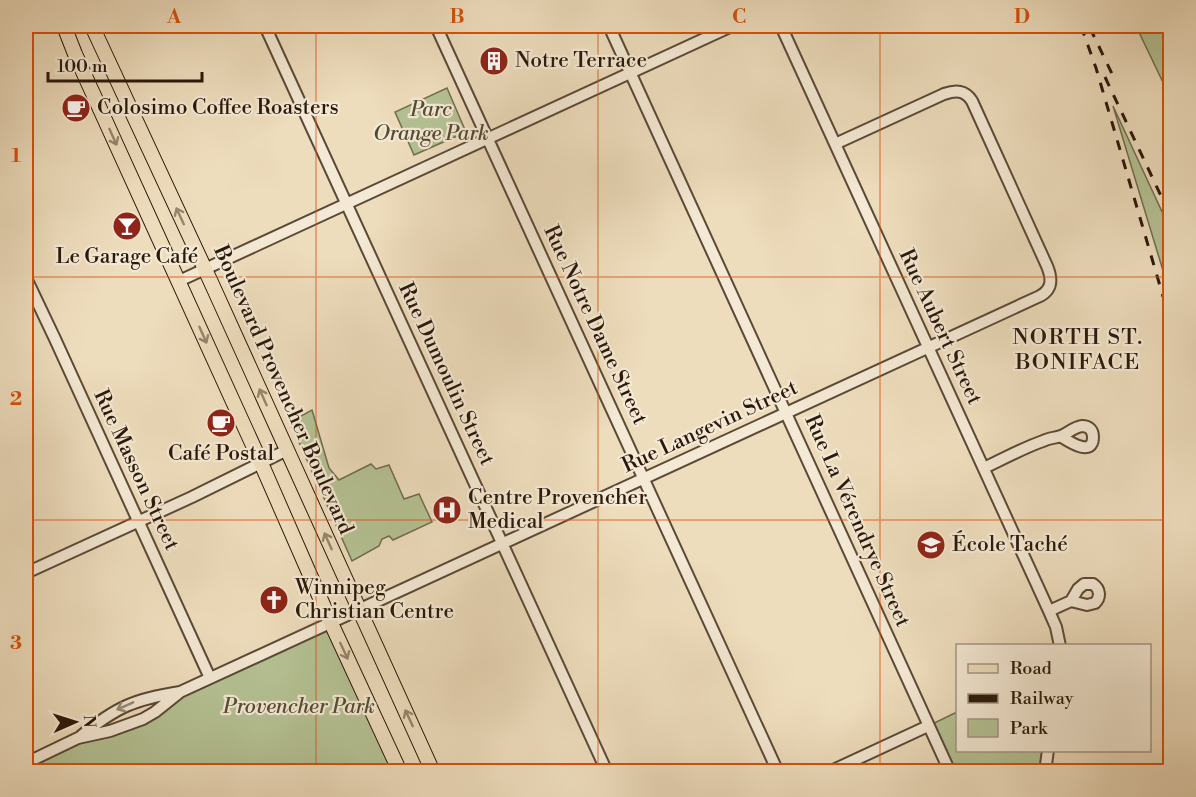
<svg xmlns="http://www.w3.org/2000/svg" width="1196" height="797" font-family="'Libre Bodoni',serif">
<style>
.green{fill:#b5c294;stroke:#706d4f;stroke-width:1.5}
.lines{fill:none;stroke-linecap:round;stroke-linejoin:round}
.minor-casing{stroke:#5b4937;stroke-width:14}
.major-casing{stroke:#2a180a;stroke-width:16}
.minor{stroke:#f4e9d4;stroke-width:10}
.major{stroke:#eeddbd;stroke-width:14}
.rail{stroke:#2a180a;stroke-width:3;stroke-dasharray:10 10;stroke-linecap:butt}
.oneway{stroke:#96846c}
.oneway2{stroke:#998b79}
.grid{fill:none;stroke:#d5520c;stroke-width:1.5;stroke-opacity:0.55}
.labels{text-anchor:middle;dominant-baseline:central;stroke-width:4.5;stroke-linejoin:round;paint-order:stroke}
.poi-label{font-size:21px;fill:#2a180a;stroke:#f4e9d4;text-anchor:start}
.park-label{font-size:21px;font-style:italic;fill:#544b33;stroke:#f4e9d4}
.street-label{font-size:21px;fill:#2a180a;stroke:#f4e9d4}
.neighbourhood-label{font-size:22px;letter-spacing:1.5px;fill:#2a180a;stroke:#f4e9d4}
.neatline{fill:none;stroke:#d5520c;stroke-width:2}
.grid-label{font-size:20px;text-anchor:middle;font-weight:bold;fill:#d5520c}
</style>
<rect width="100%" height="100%" fill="#eeddbd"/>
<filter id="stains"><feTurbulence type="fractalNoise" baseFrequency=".00333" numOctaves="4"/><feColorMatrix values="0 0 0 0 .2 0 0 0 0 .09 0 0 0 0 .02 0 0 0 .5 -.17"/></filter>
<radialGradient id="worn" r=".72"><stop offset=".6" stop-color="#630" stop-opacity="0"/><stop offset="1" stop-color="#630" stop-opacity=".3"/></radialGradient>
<!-- green -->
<path class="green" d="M 1136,26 L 1170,26 L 1170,97 Z
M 447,88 L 466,132 L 414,155 L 395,112 Z
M 1113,106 L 1170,229 L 1170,295 L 1168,287 Z
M 312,410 L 329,468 L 339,480 L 371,464 L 376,469 L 389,465 L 404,499 L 419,494 L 432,522 L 393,540 L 389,536 L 382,539 L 379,546 L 352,561 L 290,422 Z
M 331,623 L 400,771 L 26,772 L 26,763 L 110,731 Z
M 957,712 L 958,750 L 1048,751 L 1045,771 L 950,771 L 928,726 Z"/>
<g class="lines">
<!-- minor casing -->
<g class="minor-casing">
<path id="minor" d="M 265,26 L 607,772
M 436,26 L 778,772
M 609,26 L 950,772
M 781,26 L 1049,611 L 1056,627 L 1060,646
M 26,278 L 55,339 L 210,678
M 179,281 L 732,26
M 984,468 C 1003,459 1023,448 1043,441 C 1049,438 1055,438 1061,436 C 1068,433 1074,427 1082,426 C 1089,426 1093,430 1093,437 C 1093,458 1068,441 1060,436
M 26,573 L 192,497 L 287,450
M 1049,611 L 1071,601 L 1087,605 L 1095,603 C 1101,597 1100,589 1093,584 L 1084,584 L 1078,589 L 1071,601
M 81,736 C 116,707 135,699 180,692
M 26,763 L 78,738 L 110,731 L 143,719 L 155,712 L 180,692 L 1040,296 C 1053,289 1052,278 1047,266 L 972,101 C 965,90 956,90 944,94 L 835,144
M 829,772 L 928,726
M 1045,772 L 1048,750"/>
</g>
<!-- major casing -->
<g class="major-casing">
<path id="major" d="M 64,26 L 75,54 L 261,463 L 331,623 L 400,772
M 92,26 L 210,280 L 433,772"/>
</g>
<!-- minor -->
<use href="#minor" class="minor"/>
<!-- major -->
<use href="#major" class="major"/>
<!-- rail -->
<path class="rail" d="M 1081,26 L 1096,68 L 1170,320
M 1090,28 L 1116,82
M 1105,77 L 1170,215
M 1161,772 L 1170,745"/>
</g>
<!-- one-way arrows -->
<defs><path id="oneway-shaft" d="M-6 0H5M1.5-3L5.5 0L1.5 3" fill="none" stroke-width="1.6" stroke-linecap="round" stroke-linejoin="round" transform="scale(1.5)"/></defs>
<g class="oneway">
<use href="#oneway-shaft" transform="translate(113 137) rotate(66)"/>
<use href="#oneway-shaft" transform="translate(180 216) rotate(-115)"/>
<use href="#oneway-shaft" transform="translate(203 335) rotate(66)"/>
<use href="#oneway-shaft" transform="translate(263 397) rotate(-114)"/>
<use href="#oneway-shaft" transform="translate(328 541) rotate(-114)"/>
<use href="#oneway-shaft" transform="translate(344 651) rotate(65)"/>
<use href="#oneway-shaft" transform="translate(409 718) rotate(-115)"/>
</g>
<use class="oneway2" href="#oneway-shaft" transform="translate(125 706) rotate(156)"/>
<!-- grid -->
<path class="grid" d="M 316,26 L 316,772M 598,26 L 598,772M 880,26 L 880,772M 26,277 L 1170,277M 26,520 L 1170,520"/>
<!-- icons -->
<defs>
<g id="building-disc" transform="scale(1.5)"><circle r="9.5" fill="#8f2418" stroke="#f4e9d4"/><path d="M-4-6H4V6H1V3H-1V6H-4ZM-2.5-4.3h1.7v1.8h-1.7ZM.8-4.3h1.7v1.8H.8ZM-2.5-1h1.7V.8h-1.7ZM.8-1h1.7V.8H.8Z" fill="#fff"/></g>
<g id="cafe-disc" transform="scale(1.5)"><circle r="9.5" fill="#8f2418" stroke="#f4e9d4"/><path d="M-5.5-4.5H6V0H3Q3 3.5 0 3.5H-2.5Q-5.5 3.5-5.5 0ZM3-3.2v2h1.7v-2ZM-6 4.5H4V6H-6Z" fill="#fff"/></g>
<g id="bar-disc" transform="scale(1.5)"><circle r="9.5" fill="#8f2418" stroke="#f4e9d4"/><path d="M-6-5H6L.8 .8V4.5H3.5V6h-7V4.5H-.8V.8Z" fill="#fff"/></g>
<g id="hospital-disc" transform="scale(1.5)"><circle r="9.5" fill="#8f2418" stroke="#f4e9d4"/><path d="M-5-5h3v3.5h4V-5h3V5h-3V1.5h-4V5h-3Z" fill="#fff"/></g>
<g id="school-disc" transform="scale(1.5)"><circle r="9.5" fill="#8f2418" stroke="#f4e9d4"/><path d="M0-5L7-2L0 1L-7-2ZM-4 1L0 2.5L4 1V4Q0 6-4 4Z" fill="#fff"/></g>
<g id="church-disc" transform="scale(1.5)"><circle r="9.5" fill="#8f2418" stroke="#f4e9d4"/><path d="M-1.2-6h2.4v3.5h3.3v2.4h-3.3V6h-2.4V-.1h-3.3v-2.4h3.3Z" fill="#fff"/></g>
</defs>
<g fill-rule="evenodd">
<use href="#building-disc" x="494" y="61"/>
<use href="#cafe-disc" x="76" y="108"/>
<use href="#bar-disc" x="127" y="226"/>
<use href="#cafe-disc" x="221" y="423"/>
<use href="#hospital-disc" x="447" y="510"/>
<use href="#school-disc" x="931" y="545"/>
<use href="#church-disc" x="274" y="600"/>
</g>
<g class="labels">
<!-- poi labels -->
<g class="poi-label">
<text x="515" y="61">Notre Terrace</text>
<text x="97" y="108">Colosimo Coffee Roasters</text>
<text x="127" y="257" text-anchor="middle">Le Garage Café</text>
<text x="221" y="454" text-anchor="middle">Café Postal</text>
<text x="468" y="498">Centre Provencher<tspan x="468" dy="24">Medical</tspan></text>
<text x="952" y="545">École Taché</text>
<text x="295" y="588">Winnipeg<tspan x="295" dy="24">Christian Centre</tspan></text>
</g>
<!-- park labels -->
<g class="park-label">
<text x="431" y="110">Parc<tspan x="431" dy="24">Orange Park</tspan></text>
<text x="299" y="707">Provencher Park</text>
</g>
<!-- street labels -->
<g class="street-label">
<text transform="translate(595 325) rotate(65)">Rue Notre Dame Street</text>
<text transform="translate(940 327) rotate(65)">Rue Aubert Street</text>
<text transform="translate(446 374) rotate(65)">Rue Dumoulin Street</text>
<text transform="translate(283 390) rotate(66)">Boulevard Provencher Boulevard</text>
<text transform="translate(710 427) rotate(-25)">Rue Langevin Street</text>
<text transform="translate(136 470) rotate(65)">Rue Masson Street</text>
<text transform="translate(857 521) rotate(66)">Rue La Vérendrye Street</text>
</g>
<!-- neighbourhood labels -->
<g class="neighbourhood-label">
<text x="1078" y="337">NORTH ST.<tspan x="1078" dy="25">BONIFACE</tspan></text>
</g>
</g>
<!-- margin -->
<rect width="1196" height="797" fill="none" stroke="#eeddbd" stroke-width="66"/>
<!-- legend -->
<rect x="956" y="644" width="195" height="108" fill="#f4e9d4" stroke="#a39583" stroke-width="1.5"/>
<rect x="968" y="664" width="30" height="9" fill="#eeddbd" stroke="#a39583" stroke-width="1.5"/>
<text x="1010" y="674" font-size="18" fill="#2a180a">Road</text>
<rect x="968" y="694" width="30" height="9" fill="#2a180a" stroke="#a39583" stroke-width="1.5"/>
<text x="1010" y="704" font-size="18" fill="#2a180a">Railway</text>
<rect x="968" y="719" width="30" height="18" fill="#b5c294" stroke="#a39583" stroke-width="1.5"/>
<text x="1010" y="734" font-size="18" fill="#2a180a">Park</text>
<!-- north arrow -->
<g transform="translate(75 722) rotate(87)" stroke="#f4e9d4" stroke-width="4.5" paint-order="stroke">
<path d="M0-4.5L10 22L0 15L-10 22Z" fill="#2a180a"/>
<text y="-9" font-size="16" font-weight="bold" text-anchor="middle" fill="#2a180a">N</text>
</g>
<!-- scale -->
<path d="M48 72v9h154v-9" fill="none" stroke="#2a180a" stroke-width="3"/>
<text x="57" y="72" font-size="18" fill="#2a180a" stroke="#f4e9d4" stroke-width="4.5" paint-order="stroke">100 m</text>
<rect x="33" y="33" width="1130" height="731" class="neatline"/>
<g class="grid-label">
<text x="174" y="23">A</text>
<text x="457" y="23">B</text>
<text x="739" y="23">C</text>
<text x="1022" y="23">D</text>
<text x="16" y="162">1</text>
<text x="16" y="405">2</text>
<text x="16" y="649">3</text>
</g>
<rect width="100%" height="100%" filter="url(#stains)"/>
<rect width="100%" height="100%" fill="url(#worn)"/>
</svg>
